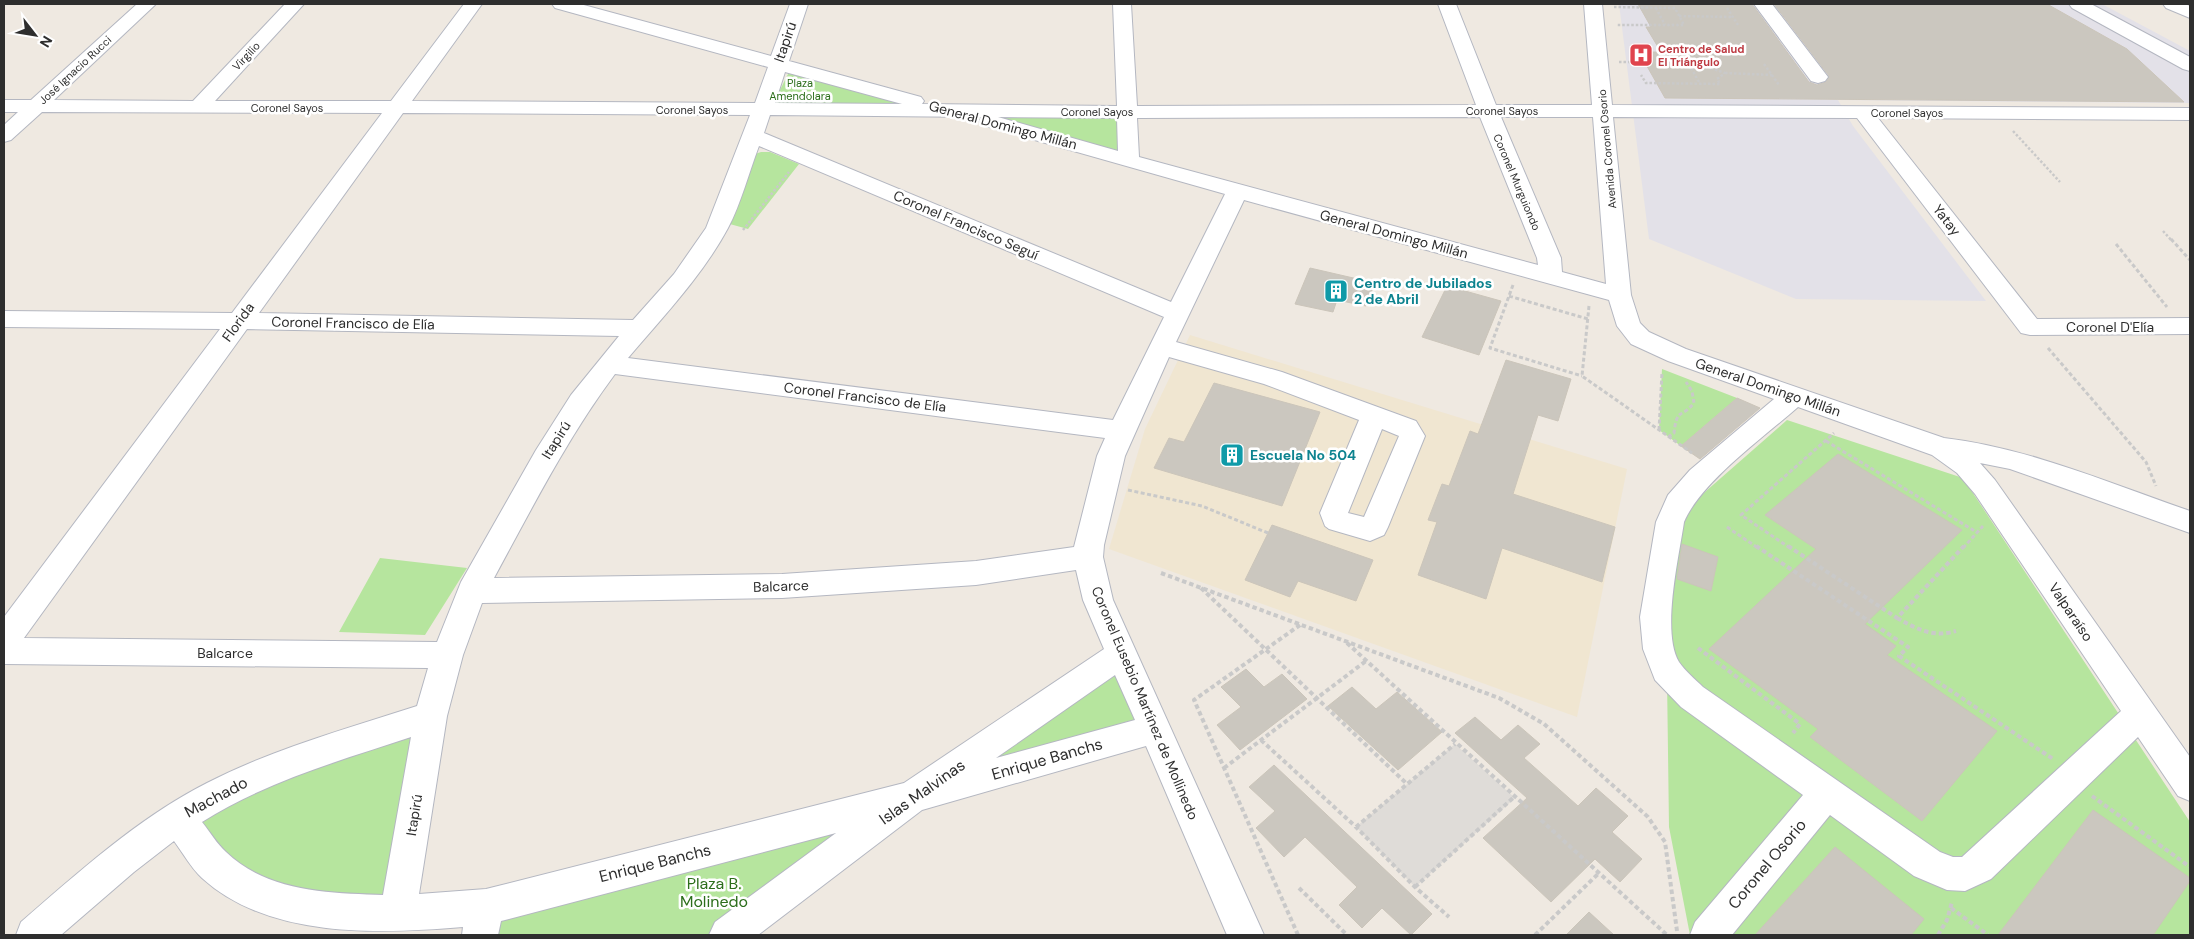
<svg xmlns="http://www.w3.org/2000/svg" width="2194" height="939" font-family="'DM Sans',sans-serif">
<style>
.industrial{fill:#e3e1e8}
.education{fill:#f0e6d1}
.green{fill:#b6e59e}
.plaza{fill:#dfdcd8}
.building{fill:#cbc7bf;stroke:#cbc5ba}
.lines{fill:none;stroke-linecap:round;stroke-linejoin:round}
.minor-casing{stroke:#b4b7c1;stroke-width:2}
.path-far2{stroke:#c9c9c9;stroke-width:2.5;stroke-dasharray:2.5 2;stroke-linecap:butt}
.path-far1{stroke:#c9c9c9;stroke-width:3;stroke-dasharray:4 2.5;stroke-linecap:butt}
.path{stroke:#c9c9c9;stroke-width:4;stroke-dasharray:4.5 3;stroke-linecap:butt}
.minor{fill:#fff;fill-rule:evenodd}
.labels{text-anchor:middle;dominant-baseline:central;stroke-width:5;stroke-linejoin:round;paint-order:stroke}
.far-health-label{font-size:11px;font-weight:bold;fill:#be3a42;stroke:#fff;text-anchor:start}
.far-street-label{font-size:11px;fill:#2e2e2e;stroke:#fff}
.far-park-label{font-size:11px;fill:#2c6e1b;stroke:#fff}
.street-label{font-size:14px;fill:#2e2e2e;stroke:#fff}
.culture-label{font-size:14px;font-weight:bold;fill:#0d838f;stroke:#fff;text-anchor:start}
.near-street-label{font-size:16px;fill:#2e2e2e;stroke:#fff}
.near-park-label{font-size:16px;fill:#2c6e1b;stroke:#fff}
</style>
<rect width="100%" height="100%" fill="#efe9e1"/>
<!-- industrial -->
<path class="industrial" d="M 1619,4 L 2102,4 L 2190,51 L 2190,103 L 1838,100 L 1853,126 L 1986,301 L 1796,299 L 1649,239 Z"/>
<!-- education -->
<path class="education" d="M 1190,335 L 1627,469 L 1577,717 L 1109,549 L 1145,429 Z"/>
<!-- green -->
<path class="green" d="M 790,70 L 952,111 L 1126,112 L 1129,160 L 952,111 L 773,104 Z
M 761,152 L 770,152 L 799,164 L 748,229 L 726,223 L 755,154 Z
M 1662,369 L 1737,398 L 1681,446 L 1659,430 Z
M 1787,420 L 1963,478 L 2190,822 L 2190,935 L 1690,935 L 1669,827 L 1665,527 Z
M 380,558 L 467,568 L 425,635 L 339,632 Z
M 1121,654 L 1155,729 L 912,797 L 728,935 L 480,935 L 486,907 L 912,797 Z
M 431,716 L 398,914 L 286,903 L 178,819 Z"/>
<!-- plaza -->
<path class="plaza" d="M 1455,744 L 1515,798 L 1415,887 L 1356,827 Z"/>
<!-- building -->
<path class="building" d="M 1638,4 L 1752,4 L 1809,82 L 1817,85 L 1826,82 L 1829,76 L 1774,4 L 2047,4 L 2127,49 L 2184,102 L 1665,98 L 1639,52 L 1661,52 L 1646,27 L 1651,27 Z
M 1310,268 L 1375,283 L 1366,306 L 1337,300 L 1333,312 L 1295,304 Z
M 1447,286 L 1501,301 L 1479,355 L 1422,337 Z
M 1506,360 L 1571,379 L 1558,421 L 1538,415 L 1513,494 L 1615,527 L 1602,582 L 1502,548 L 1486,599 L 1418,575 L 1437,522 L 1428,520 L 1442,484 L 1449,486 L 1470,431 L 1478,434 Z
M 1214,383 L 1320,412 L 1282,506 L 1154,468 L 1169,438 L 1184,442 Z
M 1737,398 L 1760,408 L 1700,459 L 1681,446 Z
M 1838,454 L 1962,530 L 1865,624 L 1896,646 L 1887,655 L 1997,731 L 1922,821 L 1810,737 L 1818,729 L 1709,649 L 1816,549 L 1765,515 Z
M 1272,525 L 1373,560 L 1356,601 L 1298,581 L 1290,597 L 1245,580 Z
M 1682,544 L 1718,557 L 1711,591 L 1677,579 Z
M 1246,669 L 1264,687 L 1282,674 L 1307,699 L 1240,750 L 1217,725 L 1241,707 L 1221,687 Z
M 1352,687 L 1376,709 L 1397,692 L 1442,732 L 1398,770 L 1328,706 Z
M 1475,717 L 1501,740 L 1518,725 L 1540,744 L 1524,758 L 1578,806 L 1596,788 L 1628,816 L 1612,832 L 1642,859 L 1620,882 L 1595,859 L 1551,902 L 1483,838 L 1527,798 L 1455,733 Z
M 1274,765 L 1432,914 L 1411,935 L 1382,908 L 1362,928 L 1339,905 L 1357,887 L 1305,837 L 1284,857 L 1256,828 L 1275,811 L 1249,787 Z
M 2093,810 L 2190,878 L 2190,881 L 2153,935 L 1998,935 Z
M 1835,847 L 1924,919 L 1911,935 L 1755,935 Z
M 1589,912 L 1614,935 L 1566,935 Z"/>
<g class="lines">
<!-- minor casing -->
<g class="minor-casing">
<path id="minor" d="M 137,4 L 156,4 L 54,100 L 193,101 L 285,4 L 304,4 L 215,101 L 391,101 L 464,4 L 482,4 L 412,101 L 755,103 L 768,67 L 555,8 L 552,4 L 580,4 L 771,56 L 790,4 L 808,4 L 789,61 L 921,97 L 924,101 L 922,104 L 1117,106 L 1113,4 L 1131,4 L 1137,106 L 1476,105 L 1438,4 L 1456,4 L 1496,105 L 1592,105 L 1584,4 L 1602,4 L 1612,105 L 2190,108 L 2190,120 L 1878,118 L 2037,319 L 2190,318 L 2190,334 L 2030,335 L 2021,333 L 1857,118 L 1613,117 L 1631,295 L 1640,323 L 1649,332 L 1686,349 L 1944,438 C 2029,448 2109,483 2190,511 L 2190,533 L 2010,469 L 1980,463 L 1995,480 L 2190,757 L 2190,801 L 2178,796 L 2138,737 L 1991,879 L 1965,891 L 1947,890 L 1914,876 L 1830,815 L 1732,935 L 1690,935 L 1695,922 L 1803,795 L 1681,707 L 1655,680 L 1643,649 L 1640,617 L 1656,522 L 1668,495 L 1690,470 L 1774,399 L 1668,361 L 1631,344 L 1617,326 L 1609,300 L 1244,200 L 1176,342 L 1282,372 L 1416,421 L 1425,436 L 1388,527 L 1384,535 L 1370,541 L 1329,529 L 1325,526 L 1320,513 L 1359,420 L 1264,384 L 1169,357 L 1125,456 L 1104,545 L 1103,557 L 1113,600 L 1264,935 L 1227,935 L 1146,746 L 922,810 L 758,935 L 709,935 L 715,922 L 836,833 L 501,921 L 498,935 L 462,935 L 463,927 C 379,934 269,939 202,878 C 191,868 183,853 174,841 L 134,872 L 61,935 L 16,935 L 21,922 C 79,872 138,818 207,783 C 273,749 346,729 417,706 L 428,668 L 4,664 L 4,617 L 220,329 L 4,327 L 4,311 L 232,313 L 382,113 L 42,112 L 11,140 L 4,142 L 4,125 L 18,112 L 4,112 L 4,100 L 31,100 ZM 785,72 L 902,104 L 775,103 ZM 403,113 L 750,115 L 706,228 L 674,274 L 633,320 L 259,313 ZM 770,115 L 982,117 L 979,121 L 982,125 L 1225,194 L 1171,302 L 764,133 ZM 998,117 L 1117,118 L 1118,151 ZM 1480,117 L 1537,258 L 1538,265 L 1139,157 L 1137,118 ZM 1501,117 L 1593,117 L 1606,284 L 1562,272 L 1561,258 ZM 759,146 L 1164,317 L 1113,420 L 628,358 C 662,318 703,275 728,228 C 741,204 749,172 759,146 ZM 247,329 L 619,336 L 571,395 L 536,450 L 461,582 L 437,642 L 24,638 ZM 615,374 L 1105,438 L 1097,456 L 1074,547 L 976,561 L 782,574 L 494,578 C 532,508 568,437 615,374 ZM 1798,407 L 1932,455 L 1957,473 L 1975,494 L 2121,711 L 1962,857 L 1953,857 L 1940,852 L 1703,687 C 1696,680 1685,671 1679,662 C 1661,632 1679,557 1684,522 C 1701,482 1764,437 1798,407 ZM 1382,429 L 1399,436 L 1364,517 L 1348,513 ZM 1076,570 L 1083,600 L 1104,649 L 904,783 L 486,889 L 419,894 L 447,716 L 463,655 L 482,603 L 782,598 L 976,585 ZM 1115,675 L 1135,720 L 996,758 ZM 411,737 L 383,895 C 330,893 267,892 226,852 C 217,844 210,832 202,822 C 267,781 339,761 411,737 Z
M 1754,4 L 1772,4 L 1828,77 L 1825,81 L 1818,83 L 1811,81 Z
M 2069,4 L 2091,4 L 2190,57 L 2190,71 L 2183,69 L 2072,8 Z
M 2163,4 L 2185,4 L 2190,6 L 2190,18 L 2166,8 Z"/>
</g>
<!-- path-far2 -->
<path class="path-far2" d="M 1614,7 L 1675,8 L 1684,25 L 1616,25
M 1656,8 L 1665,25
M 1727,8 L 1738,25
M 1679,16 L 1733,17
M 1619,62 L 1707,63 L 1710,68 L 1725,73 L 1717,79 L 1720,84 L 1646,83 L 1641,75
M 1689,64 L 1700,84
M 1764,64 L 1779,85
M 1725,73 L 1772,75
M 2013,131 L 2060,182
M 743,230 L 789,172
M 2163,231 L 2172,241"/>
<!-- path-far1 -->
<path class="path-far1" d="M 2171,239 L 2190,260
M 2116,244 L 2167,307
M 1513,285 L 1490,348 L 1582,376
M 1509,296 L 1588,319
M 1589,306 L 1582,376 L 1692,453
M 2048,348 L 2146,462 L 2156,486
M 1659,430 L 1662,372
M 1668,437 L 1674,433 C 1677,407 1681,419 1694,403 L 1692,391 L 1686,382
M 1826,441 L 1978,533
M 1128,490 L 1202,506 L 1268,533
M 1727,527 L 1758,548
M 1790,548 L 1741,515 L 1834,433
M 1963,548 L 1983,526"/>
<!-- path -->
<path class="path" d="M 1756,546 L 1908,647 L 1899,656 L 2053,759
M 1788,546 L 1897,618 L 1964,546
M 1161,573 L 1499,698 L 1544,724 L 1648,817 L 1665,842 L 1677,931
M 1201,588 L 1407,784
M 1897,618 C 1917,629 1933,638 1956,631
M 1347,643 L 1667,935
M 1698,648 L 1800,724 L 1793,733
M 1261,740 L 1356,827 L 1415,887 L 1449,917
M 1224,768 L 1366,661
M 2092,796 L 2190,867
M 1356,827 L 1455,744
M 1415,887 L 1514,797
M 1299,888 L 1347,935
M 1951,908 L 1988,935
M 1298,935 L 1194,700 L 1300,625
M 1535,935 L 1599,873
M 1938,935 L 1947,920 L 1952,902"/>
<!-- minor -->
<use href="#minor" class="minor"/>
</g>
<!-- icons -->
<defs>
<g id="hospital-square" transform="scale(1.25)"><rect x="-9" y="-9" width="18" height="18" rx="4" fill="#e0444e" stroke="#fff"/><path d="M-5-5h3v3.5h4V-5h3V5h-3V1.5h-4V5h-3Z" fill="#fff"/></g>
<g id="building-square" transform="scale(1.25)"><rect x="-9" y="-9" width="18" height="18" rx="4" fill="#0f9aa8" stroke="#fff"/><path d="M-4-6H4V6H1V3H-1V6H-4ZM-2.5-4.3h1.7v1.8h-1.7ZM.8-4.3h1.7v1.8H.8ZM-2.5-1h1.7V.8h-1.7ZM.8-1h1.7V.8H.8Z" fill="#fff"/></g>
</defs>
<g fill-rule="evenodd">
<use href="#hospital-square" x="1641" y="55"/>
<use href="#building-square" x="1336" y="291"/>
<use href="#building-square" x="1232" y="455"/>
</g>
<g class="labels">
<!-- far-health labels -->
<g class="far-health-label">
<text x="1658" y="49">Centro de Salud<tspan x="1658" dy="13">El Triángulo</tspan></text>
</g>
<!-- far-street labels -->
<g class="far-street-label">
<text transform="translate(246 56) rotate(-47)">Virgilio</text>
<text transform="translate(75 70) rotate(-43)">José Ignacio Rucci</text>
<text x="287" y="108">Coronel Sayos</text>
<text x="692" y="110">Coronel Sayos</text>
<text x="1502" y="111">Coronel Sayos</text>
<text x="1097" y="112">Coronel Sayos</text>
<text x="1907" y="113">Coronel Sayos</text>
<text transform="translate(1607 149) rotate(-95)">Avenida Coronel Osorio</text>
<text transform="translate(1517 182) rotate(67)">Coronel Murguiondo</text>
</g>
<!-- far-park labels -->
<g class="far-park-label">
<text x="800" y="83">Plaza<tspan x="800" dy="13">Amendolara</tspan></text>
</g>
<!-- street labels -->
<g class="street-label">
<text transform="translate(785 42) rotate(-71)">Itapirú</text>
<text transform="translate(1003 125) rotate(15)">General Domingo Millán</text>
<text transform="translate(1947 220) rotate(52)">Yatay</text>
<text transform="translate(966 225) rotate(23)">Coronel Francisco Seguí</text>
<text transform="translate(1394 234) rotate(15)">General Domingo Millán</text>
<text transform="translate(238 322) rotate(-54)">Florida</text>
<text transform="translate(353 323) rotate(1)">Coronel Francisco de Elía</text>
<text x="2110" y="327">Coronel D'Elía</text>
<text transform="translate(1768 387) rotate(19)">General Domingo Millán</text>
<text transform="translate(865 397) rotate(7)">Coronel Francisco de Elía</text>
<text transform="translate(556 440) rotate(-58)">Itapirú</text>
<text transform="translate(781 586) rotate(-2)">Balcarce</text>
<text transform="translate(2071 612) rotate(56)">Valparaíso</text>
<text x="225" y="653">Balcarce</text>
<text transform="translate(1145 703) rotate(67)">Coronel Eusebio Martínez de Mollinedo</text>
<text transform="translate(414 815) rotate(-81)">Itapirú</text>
</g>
<!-- culture labels -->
<g class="culture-label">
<text x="1354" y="283">Centro de Jubilados<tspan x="1354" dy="16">2 de Abril</tspan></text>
<text x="1250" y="455">Escuela No 504</text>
</g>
<!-- near-street labels -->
<g class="near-street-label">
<text transform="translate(1047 759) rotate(-16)">Enrique Banchs</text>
<text transform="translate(922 792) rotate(-35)">Islas Malvinas</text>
<text transform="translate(216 797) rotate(-28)">Machado</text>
<text transform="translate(655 863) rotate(-14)">Enrique Banchs</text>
<text transform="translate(1767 864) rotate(-50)">Coronel Osorio</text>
</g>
<!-- near-park labels -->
<g class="near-park-label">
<text x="714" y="883">Plaza B.<tspan x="714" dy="18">Molinedo</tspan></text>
</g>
</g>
<!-- border -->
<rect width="2194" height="939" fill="none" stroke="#2e2e2e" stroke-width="10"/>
<!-- north arrow -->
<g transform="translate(35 35) rotate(121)" stroke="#ffffff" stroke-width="4" paint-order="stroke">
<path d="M0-4L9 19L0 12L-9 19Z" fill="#2e2e2e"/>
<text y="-8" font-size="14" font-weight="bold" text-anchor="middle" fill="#2e2e2e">N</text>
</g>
</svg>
